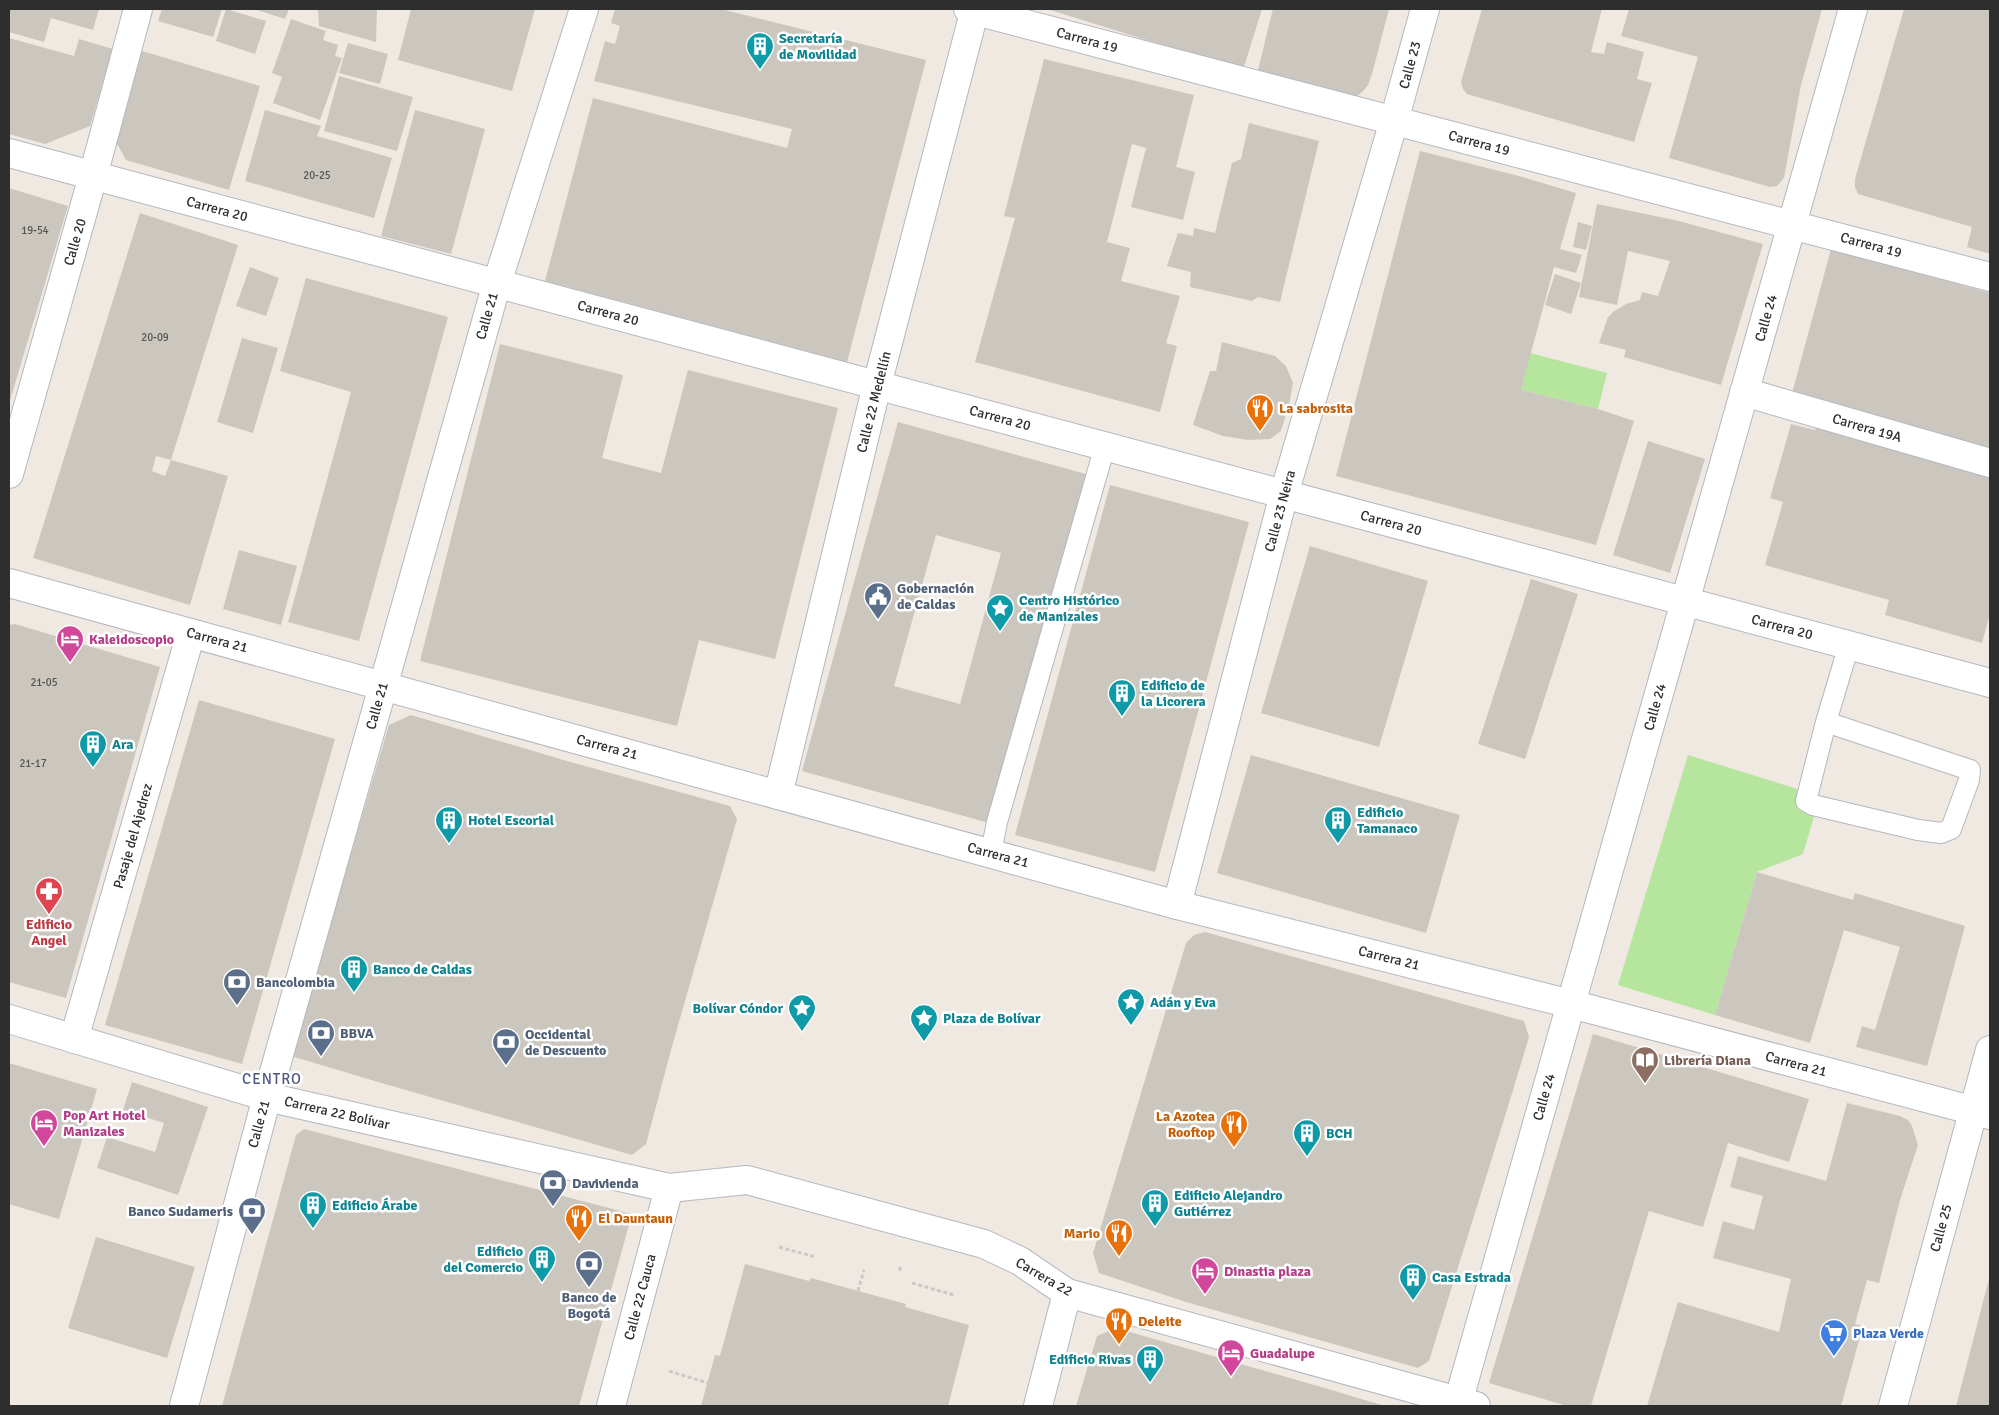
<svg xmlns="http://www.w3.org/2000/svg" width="1999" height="1415" font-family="Signika,sans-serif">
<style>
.park{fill:#b6e59e}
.building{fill:#cbc7bf;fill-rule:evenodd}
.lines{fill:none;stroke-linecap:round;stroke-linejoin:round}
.service-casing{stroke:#b4b7c1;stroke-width:22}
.pedestrian-casing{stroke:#b4b7c1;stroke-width:30}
.minor-casing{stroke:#b4b7c1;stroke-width:30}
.tertiary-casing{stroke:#b4b7c1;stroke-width:30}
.secondary-casing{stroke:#b4b7c1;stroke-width:30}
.path{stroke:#c9c9c9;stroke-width:3;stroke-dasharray:4 2.5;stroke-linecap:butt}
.service{stroke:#fff;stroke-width:20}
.pedestrian{stroke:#fff;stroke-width:28}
.minor{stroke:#fff;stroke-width:28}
.tertiary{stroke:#fff;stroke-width:28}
.secondary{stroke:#fff;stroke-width:28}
.labels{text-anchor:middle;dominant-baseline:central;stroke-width:5;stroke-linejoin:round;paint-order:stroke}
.number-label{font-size:11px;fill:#555452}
.culture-label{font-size:14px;font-weight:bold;fill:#0d838f;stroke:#fff;text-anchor:start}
.street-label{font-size:14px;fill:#2e2e2e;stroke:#fff}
.food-label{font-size:14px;font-weight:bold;fill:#c56008;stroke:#fff;text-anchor:start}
.service-label{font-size:14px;font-weight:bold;fill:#4e5e75;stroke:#fff;text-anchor:start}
.hotel-label{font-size:14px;font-weight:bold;fill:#b23c85;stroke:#fff;text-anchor:start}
.health-label{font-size:14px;font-weight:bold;fill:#be3a42;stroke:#fff}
.education-label{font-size:14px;font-weight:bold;fill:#785e54;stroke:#fff;text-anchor:start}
.shop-label{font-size:14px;font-weight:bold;fill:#366cbe;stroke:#fff;text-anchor:start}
.neighbourhood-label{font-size:15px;letter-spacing:1px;fill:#4d5680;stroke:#fff}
</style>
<rect width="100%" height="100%" fill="#efe9e1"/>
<!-- park -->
<path class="park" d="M 1530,353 L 1607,373 L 1598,409 L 1521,390 Z
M 1688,755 L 1820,796 L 1803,854 L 1757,872 L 1715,1015 L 1618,985 Z"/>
<!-- building -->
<path class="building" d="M 9,9 L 99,9 L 93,30 L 51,18 L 44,42 L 9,32 Z
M 162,9 L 222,9 L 213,37 L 158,21 Z
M 226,9 L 266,21 L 255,54 L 216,41 Z
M 254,9 L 289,9 L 285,19 Z
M 318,9 L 377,9 L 376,42 L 319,26 Z
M 411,9 L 535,9 L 512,91 L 398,60 Z
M 615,9 L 721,9 L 926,60 L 847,362 L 545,281 L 593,98 L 787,148 L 792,129 L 594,81 L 605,41 L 615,44 L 620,26 L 611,23 Z
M 1047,9 L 1262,9 L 1243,70 Z
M 1273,9 L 1389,9 L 1372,74 L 1368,85 L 1363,91 L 1356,97 L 1256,78 Z
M 1482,9 L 1602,9 L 1591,52 L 1604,54 L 1607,42 L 1644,52 L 1637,79 L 1652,83 L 1634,142 L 1467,94 L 1463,89 L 1461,82 Z
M 1629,9 L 1822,9 L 1801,85 L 1784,178 L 1777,186 L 1770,187 L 1669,158 L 1698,57 L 1621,36 Z
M 1904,9 L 1990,9 L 1990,254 L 1967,247 L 1972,227 L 1858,194 L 1855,187 L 1855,179 Z
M 291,19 L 326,31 L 323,40 L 338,45 L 335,56 L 342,58 L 320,120 L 273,103 L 282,77 L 272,73 Z
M 9,38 L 74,56 L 79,39 L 113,49 L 90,126 L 45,144 L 9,134 Z
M 348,43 L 388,54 L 380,84 L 339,73 Z
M 142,51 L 260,86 L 229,190 L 126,160 L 115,140 Z
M 1044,59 L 1194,95 L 1176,167 L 1195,172 L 1183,220 L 1131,207 L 1146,148 L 1132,144 L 1107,242 L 1130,248 L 1121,281 L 1180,296 L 1166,343 L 1177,346 L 1160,412 L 975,362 L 1015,218 L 1004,216 Z
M 339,76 L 413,97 L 397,151 L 324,131 Z
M 265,110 L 321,126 L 317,136 L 392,158 L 374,218 L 245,181 Z
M 415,110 L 485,129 L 451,254 L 381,236 Z
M 1249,123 L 1319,141 L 1280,302 L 1258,297 L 1252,301 L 1190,287 L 1191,272 L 1167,266 L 1178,233 L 1193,236 L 1194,228 L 1215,233 L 1232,163 L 1241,159 Z
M 1420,151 L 1519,176 L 1576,193 L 1560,249 L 1582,255 L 1576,273 L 1554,267 L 1521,390 L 1598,409 L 1634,421 L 1596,545 L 1336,476 Z
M 9,188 L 68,206 L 9,404 Z
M 1597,204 L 1679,221 L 1763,244 L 1721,385 L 1624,357 L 1626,350 L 1599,343 L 1608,317 L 1613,312 L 1626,304 L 1640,300 L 1642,292 L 1658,296 L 1670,261 L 1628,251 L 1617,305 L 1579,297 Z
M 140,213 L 238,245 L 171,460 L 156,456 L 152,471 L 165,476 L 171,460 L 228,476 L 190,605 L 33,558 Z
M 1578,222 L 1592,226 L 1586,250 L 1573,247 Z
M 1831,249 L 1990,293 L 1990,451 L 1791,397 Z
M 250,267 L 279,278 L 266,316 L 236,306 Z
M 1555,274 L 1581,283 L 1571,314 L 1545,305 Z
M 306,278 L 448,317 L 359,641 L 288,622 L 351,392 L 280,371 Z
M 242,338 L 278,348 L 253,433 L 217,422 Z
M 1222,342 L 1275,356 L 1286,366 L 1293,383 L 1289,405 L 1281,431 L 1270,439 L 1248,440 L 1223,436 L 1193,425 L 1210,371 L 1216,371 Z
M 500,344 L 623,375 L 602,458 L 661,473 L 688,370 L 838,408 L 775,659 L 699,640 L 677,726 L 420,661 Z
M 1820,418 L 1990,473 L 1990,614 L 1982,643 L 1885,615 L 1889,600 L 1765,565 L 1783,502 L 1770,498 L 1791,424 L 1815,430 Z
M 898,422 L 1086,474 L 989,823 L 802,771 ZM 936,535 L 1001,553 L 960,704 L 894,686 Z
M 1648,441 L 1705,459 L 1670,573 L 1613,555 Z
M 1110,485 L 1249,522 L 1155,872 L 1015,835 Z
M 1310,546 L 1428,581 L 1379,747 L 1261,713 Z
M 239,550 L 297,566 L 281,625 L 223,609 Z
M 1531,579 L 1578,594 L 1525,759 L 1478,744 Z
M 15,624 L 160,667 L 66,998 L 9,982 L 9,625 Z
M 199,700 L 335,739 L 242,1064 L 105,1025 Z
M 411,715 L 567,761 L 730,806 L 737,819 L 671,1050 L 646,1144 L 632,1155 L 378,1082 L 291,1056 L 389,725 Z
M 1251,755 L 1460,815 L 1426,933 L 1217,873 Z
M 1757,872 L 1853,900 L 1855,893 L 1965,926 L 1927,1066 L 1856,1047 L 1862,1026 L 1875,1030 L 1900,947 L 1844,930 L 1810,1043 L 1715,1015 Z
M 1205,932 L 1524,1021 L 1529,1037 L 1510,1100 L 1429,1361 L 1418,1368 L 1186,1302 L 1099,1273 L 1093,1253 L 1186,943 L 1194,935 Z
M 1593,1034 L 1809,1099 L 1789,1162 L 1728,1143 L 1703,1227 L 1649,1211 L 1591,1406 L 1567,1406 L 1489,1383 Z
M 9,1063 L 97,1089 L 59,1219 L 9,1204 Z
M 132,1082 L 208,1107 L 178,1195 L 97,1168 L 107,1137 L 155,1152 L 164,1123 L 123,1110 Z
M 1847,1103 L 1900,1116 L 1908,1120 L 1912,1126 L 1918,1145 L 1900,1200 L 1879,1283 L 1867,1280 L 1855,1324 L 1863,1326 L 1841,1406 L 1647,1406 L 1678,1302 L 1779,1332 L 1791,1279 L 1713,1258 L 1723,1221 L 1754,1230 L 1763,1196 L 1730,1187 L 1738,1156 L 1826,1181 Z
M 304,1129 L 632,1214 L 579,1406 L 222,1406 L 296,1135 Z
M 96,1237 L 195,1267 L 167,1358 L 68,1328 Z
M 745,1264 L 809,1281 L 811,1278 L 906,1304 L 905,1307 L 969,1325 L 948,1406 L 701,1406 L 715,1355 L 720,1356 Z
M 1990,1275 L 1990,1406 L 1956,1406 Z
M 1116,1328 L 1328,1389 L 1385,1406 L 1076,1406 L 1097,1336 Z"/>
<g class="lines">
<!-- service casing -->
<g class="service-casing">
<path id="service" d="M 1826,722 L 1970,770 L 1969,780 L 1951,829 L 1941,833 L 1918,830 L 1813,805 L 1806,801 L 1826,722 L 1849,645
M 991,853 L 997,822 L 1105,446"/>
</g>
<!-- pedestrian casing -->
<g class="pedestrian-casing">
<path id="pedestrian" d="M 74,1039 L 191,633"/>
</g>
<!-- minor casing -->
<g class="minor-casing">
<path id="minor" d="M 1744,392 L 1990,463
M 9,474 L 93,176 L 138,9
M 778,795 L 877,385 L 975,9
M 1177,905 L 1284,494 L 1394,121 L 1425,9
M 184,1406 L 267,1097 L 497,283 L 584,9
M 1457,1406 L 1853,9"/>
</g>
<!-- tertiary casing -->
<g class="tertiary-casing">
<path id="tertiary" d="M 968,9 L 1990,277
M 611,1406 L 669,1188
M 1038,1406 L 1067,1293"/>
</g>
<!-- secondary casing -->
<g class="secondary-casing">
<path id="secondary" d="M 9,153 L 1990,683
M 9,583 L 1177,905 L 1571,1004 L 1990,1115
M 9,1019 L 267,1097 L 669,1188 L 747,1180 L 984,1244 L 1020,1261 L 1067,1293 L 1476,1406
M 1893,1406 L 1990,1050"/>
</g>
<!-- path -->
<path class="path" d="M 779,1247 L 816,1257
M 899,1267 L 901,1271
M 912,1283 L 954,1295
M 858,1291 L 864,1270
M 669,1371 L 708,1383"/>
<!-- service -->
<use href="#service" class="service"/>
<!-- pedestrian -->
<use href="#pedestrian" class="pedestrian"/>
<!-- minor -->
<use href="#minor" class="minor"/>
<!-- tertiary -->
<use href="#tertiary" class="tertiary"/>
<!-- secondary -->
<use href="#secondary" class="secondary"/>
</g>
<!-- icons -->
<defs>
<g id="building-pin" transform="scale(1.4375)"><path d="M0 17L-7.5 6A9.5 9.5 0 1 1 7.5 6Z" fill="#0f9aa8" stroke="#fff"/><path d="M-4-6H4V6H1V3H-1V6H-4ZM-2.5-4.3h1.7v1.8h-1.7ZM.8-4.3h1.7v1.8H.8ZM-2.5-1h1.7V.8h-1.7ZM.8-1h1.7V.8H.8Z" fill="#fff"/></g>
<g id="restaurant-pin" transform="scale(1.4375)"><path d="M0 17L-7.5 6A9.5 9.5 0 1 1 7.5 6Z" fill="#e8710a" stroke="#fff"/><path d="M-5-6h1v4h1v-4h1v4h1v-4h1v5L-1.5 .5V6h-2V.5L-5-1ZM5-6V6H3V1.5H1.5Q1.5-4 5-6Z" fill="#fff"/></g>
<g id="civic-pin" transform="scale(1.4375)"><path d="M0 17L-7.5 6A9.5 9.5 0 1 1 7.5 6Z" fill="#5c6f8a" stroke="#fff"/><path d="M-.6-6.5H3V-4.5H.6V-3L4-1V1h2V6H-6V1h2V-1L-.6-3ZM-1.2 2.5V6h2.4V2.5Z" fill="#fff"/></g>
<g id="sight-pin" transform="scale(1.4375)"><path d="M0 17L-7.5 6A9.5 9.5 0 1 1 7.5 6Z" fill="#0f9aa8" stroke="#fff"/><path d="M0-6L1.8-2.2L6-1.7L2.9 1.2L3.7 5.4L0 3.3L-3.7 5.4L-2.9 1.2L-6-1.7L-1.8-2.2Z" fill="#fff"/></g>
<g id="hotel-pin" transform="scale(1.4375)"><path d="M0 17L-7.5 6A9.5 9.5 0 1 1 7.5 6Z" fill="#d1479c" stroke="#fff"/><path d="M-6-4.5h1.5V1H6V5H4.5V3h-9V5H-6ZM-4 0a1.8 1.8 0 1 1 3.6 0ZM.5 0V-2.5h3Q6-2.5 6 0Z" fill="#fff"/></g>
<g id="pharmacy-pin" transform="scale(1.4375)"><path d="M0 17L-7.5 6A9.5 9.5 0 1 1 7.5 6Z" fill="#e0444e" stroke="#fff"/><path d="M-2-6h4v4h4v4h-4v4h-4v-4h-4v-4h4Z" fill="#fff"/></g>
<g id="bank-pin" transform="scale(1.4375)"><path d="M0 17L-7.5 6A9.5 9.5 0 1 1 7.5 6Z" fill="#5c6f8a" stroke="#fff"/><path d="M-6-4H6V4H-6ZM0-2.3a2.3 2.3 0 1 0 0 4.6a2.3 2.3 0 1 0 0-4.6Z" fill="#fff"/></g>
<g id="library-pin" transform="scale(1.4375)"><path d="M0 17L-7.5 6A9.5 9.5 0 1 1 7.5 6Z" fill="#8d6e63" stroke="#fff"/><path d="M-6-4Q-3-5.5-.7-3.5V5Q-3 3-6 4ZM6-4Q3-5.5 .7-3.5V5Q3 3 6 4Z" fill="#fff"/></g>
<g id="supermarket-pin" transform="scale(1.4375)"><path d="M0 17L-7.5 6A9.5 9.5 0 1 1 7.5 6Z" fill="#3f7fe0" stroke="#fff"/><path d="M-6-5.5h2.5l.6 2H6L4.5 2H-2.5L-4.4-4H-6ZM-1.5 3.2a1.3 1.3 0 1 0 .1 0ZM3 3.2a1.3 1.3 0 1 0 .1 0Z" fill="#fff"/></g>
</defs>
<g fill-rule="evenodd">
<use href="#building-pin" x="760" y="46"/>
<use href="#restaurant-pin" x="1260" y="408"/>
<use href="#civic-pin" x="878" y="596"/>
<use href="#sight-pin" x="1000" y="608"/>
<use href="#hotel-pin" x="70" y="639"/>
<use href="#building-pin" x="1122" y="693"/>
<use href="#building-pin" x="93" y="744"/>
<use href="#building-pin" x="449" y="820"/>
<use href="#building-pin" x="1338" y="820"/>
<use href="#pharmacy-pin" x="49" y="891"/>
<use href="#building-pin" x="354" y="969"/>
<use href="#bank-pin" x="237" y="982"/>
<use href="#sight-pin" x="1131" y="1002"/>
<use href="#sight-pin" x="802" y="1008"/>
<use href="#sight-pin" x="924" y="1018"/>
<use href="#bank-pin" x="321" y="1033"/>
<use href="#bank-pin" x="506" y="1042"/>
<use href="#library-pin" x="1645" y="1060"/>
<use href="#hotel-pin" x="44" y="1123"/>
<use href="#restaurant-pin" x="1234" y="1124"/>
<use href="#building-pin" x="1307" y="1133"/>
<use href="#bank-pin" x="553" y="1183"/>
<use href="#building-pin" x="1155" y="1203"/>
<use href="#building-pin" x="313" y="1205"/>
<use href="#bank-pin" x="252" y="1211"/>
<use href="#restaurant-pin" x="579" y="1218"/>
<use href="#restaurant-pin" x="1119" y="1233"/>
<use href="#building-pin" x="542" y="1259"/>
<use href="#bank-pin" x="589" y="1264"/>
<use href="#hotel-pin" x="1205" y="1271"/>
<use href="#building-pin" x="1413" y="1277"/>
<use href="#restaurant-pin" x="1119" y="1321"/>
<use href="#supermarket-pin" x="1834" y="1333"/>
<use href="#hotel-pin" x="1231" y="1353"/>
<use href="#building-pin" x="1150" y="1359"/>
</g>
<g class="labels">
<!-- number labels -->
<g class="number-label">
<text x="317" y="175">20-25</text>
<text x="35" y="230">19-54</text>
<text x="155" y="337">20-09</text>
<text x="44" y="682">21-05</text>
<text x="33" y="763">21-17</text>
</g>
<!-- culture labels -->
<g class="culture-label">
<text x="779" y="38">Secretaría<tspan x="779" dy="16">de Movilidad</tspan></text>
<text x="1019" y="600">Centro Histórico<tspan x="1019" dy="16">de Manizales</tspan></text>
<text x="1141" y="685">Edificio de<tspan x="1141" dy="16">la Licorera</tspan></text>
<text x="112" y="744">Ara</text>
<text x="1357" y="812">Edificio<tspan x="1357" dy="16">Tamanaco</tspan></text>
<text x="468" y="820">Hotel Escorial</text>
<text x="373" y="969">Banco de Caldas</text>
<text x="1150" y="1002">Adán y Eva</text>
<text x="783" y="1008" text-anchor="end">Bolívar Cóndor</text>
<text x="943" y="1018">Plaza de Bolívar</text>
<text x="1326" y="1133">BCH</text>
<text x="1174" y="1195">Edificio Alejandro<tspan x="1174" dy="16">Gutiérrez</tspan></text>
<text x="332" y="1205">Edificio Árabe</text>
<text x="523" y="1251" text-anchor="end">Edificio<tspan x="523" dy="16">del Comercio</tspan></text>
<text x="1432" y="1277">Casa Estrada</text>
<text x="1131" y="1359" text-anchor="end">Edificio Rivas</text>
</g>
<!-- street labels -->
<g class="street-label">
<text transform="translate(1087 40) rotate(15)">Carrera 19</text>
<text transform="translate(1410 65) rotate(-75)">Calle 23</text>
<text transform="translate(1479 143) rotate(15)">Carrera 19</text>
<text transform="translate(217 209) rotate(15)">Carrera 20</text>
<text transform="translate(75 242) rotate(-74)">Calle 20</text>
<text transform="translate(1871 245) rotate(15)">Carrera 19</text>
<text transform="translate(608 313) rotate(15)">Carrera 20</text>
<text transform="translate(487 316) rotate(-74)">Calle 21</text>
<text transform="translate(1766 318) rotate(-74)">Calle 24</text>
<text transform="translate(874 402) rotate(-76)">Calle 22 Medellín</text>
<text transform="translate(1000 418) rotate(15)">Carrera 20</text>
<text transform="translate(1867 428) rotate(16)">Carrera 19A</text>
<text transform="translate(1280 511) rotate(-75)">Calle 23 Neira</text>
<text transform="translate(1391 523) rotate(15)">Carrera 20</text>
<text transform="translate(1782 627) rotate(15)">Carrera 20</text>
<text transform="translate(217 640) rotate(15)">Carrera 21</text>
<text transform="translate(377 706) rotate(-74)">Calle 21</text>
<text transform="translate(1655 707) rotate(-74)">Calle 24</text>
<text transform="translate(607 747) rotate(15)">Carrera 21</text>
<text transform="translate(133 836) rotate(-74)">Pasaje del Ajedrez</text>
<text transform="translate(998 855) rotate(15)">Carrera 21</text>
<text transform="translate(1389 958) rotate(14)">Carrera 21</text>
<text transform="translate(1796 1064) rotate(15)">Carrera 21</text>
<text transform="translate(1544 1097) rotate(-74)">Calle 24</text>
<text transform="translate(337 1113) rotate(13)">Carrera 22 Bolívar</text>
<text transform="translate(259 1124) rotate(-75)">Calle 21</text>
<text transform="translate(1941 1228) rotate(-75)">Calle 25</text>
<text transform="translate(1044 1277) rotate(30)">Carrera 22</text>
<text transform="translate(640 1297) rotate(-75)">Calle 22 Cauca</text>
</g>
<!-- food labels -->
<g class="food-label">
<text x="1279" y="408">La sabrosita</text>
<text x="1215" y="1116" text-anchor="end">La Azotea<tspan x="1215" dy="16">Rooftop</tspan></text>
<text x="598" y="1218">El Dauntaun</text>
<text x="1100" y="1233" text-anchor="end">Mario</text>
<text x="1138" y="1321">Deleite</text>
</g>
<!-- service labels -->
<g class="service-label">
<text x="897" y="588">Gobernación<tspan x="897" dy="16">de Caldas</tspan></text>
<text x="256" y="982">Bancolombia</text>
<text x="340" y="1033">BBVA</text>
<text x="525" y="1034">Occidental<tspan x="525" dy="16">de Descuento</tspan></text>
<text x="572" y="1183">Davivienda</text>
<text x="233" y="1211" text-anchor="end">Banco Sudameris</text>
<text x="589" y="1297" text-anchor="middle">Banco de<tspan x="589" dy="16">Bogotá</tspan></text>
</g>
<!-- hotel labels -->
<g class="hotel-label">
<text x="89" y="639">Kaleidoscopio</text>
<text x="63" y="1115">Pop Art Hotel<tspan x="63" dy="16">Manizales</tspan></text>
<text x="1224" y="1271">Dinastia plaza</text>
<text x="1250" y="1353">Guadalupe</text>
</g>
<!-- health labels -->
<g class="health-label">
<text x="49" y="924">Edificio<tspan x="49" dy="16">Angel</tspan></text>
</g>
<!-- education labels -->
<g class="education-label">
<text x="1664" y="1060">Librería Diana</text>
</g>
<!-- shop labels -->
<g class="shop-label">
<text x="1853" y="1333">Plaza Verde</text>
</g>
<!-- neighbourhood labels -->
<g class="neighbourhood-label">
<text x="272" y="1079">CENTRO</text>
</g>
</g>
<!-- border -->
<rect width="1999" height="1415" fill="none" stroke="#2e2e2e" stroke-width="20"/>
</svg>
